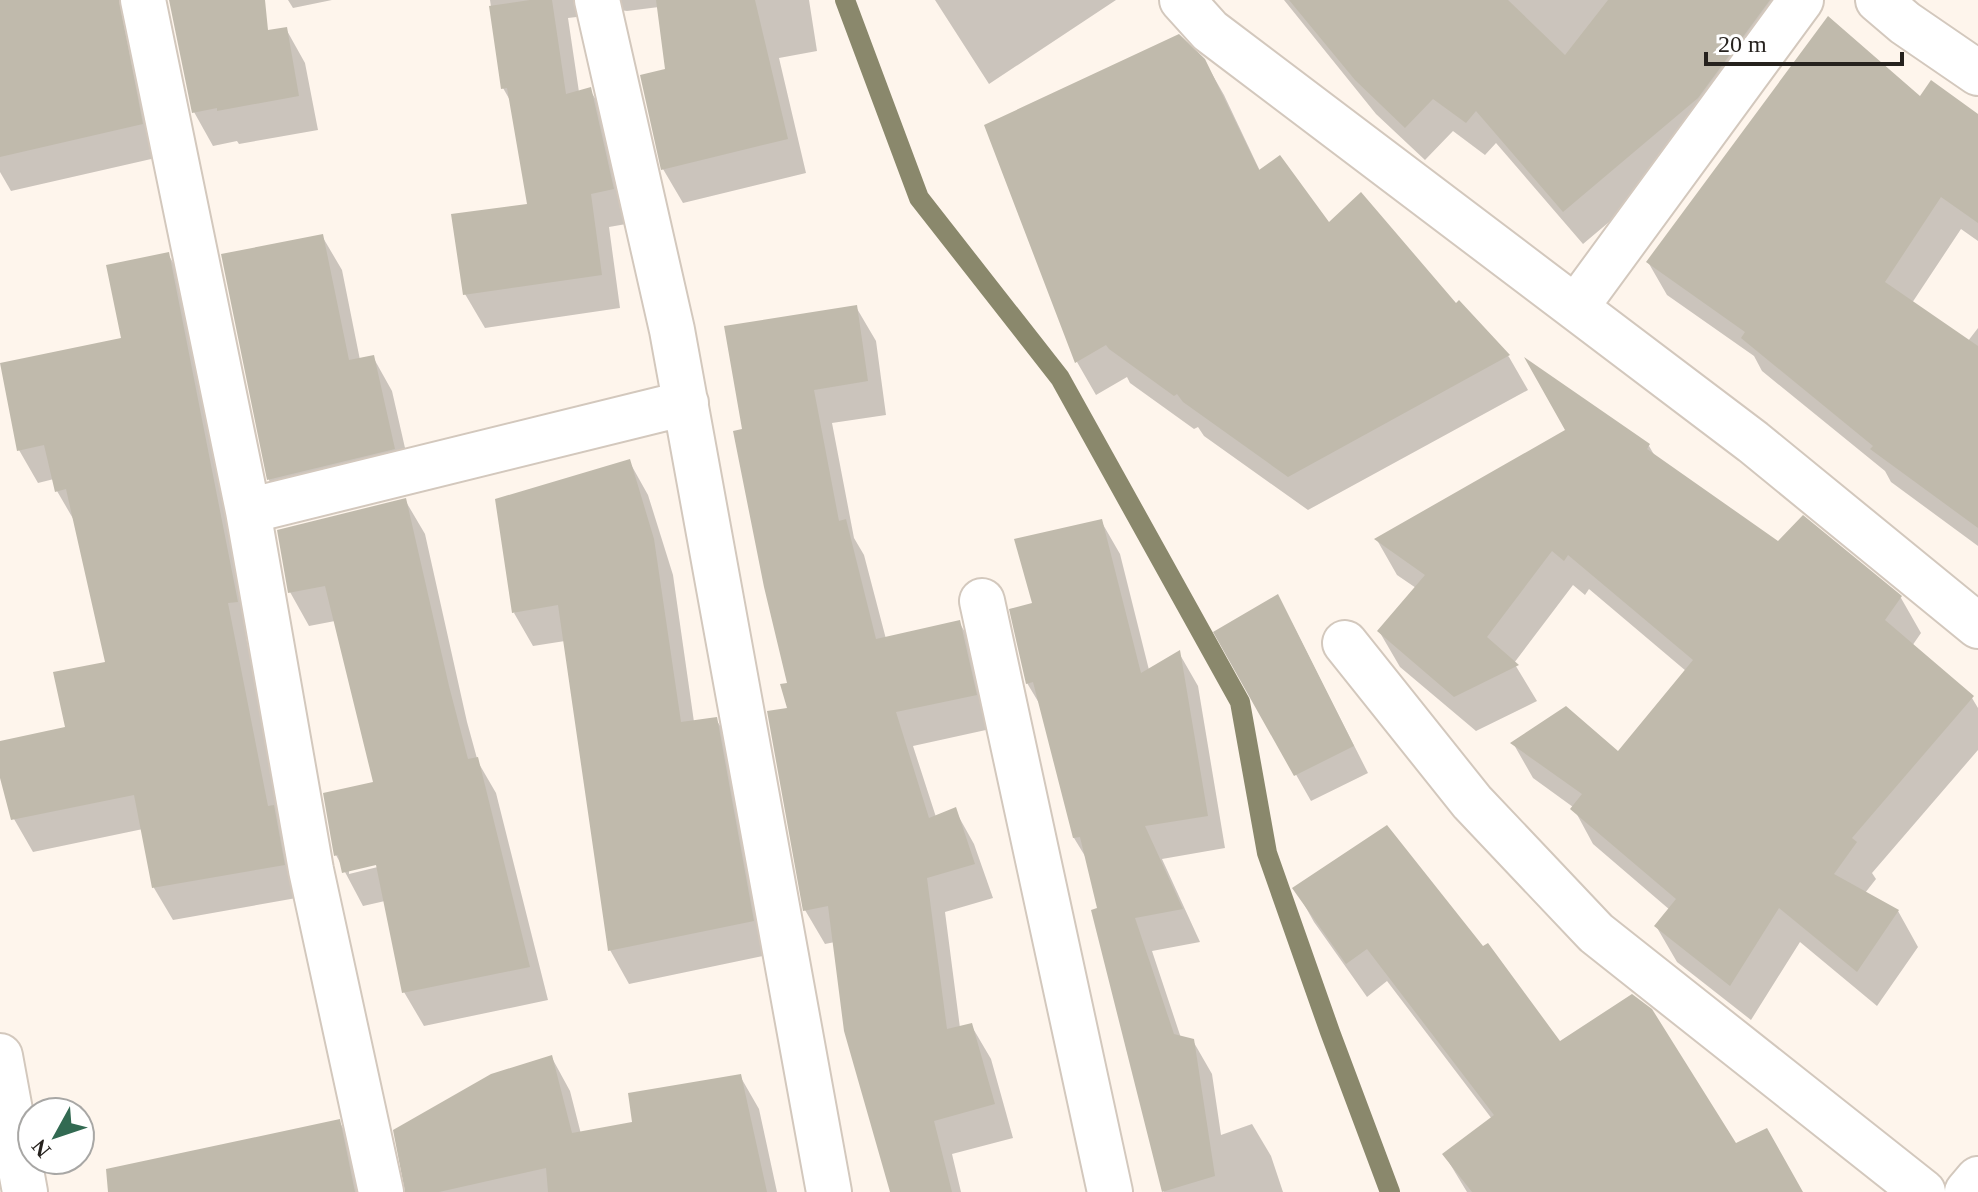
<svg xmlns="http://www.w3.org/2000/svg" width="1978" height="1192" font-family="'Times New Roman',serif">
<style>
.shadow{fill:#0003;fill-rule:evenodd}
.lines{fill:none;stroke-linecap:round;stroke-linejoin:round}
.stream{stroke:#8a886c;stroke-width:20}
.building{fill:#c0baac}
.street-casing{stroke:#d3c8bd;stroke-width:48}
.secondary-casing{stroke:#d3c8bd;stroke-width:48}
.street{stroke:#fff;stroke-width:44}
.secondary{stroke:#fff;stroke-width:44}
</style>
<rect width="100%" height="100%" fill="#fef5ec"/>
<!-- shadow -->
<path class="shadow" d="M 0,0 L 135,0 L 160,157 L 11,191 L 0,172 Z
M 288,0 L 332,0 L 293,8 Z
M 490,0 L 809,0 L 817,51 L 779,58 L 806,173 L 683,203 L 663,169 L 668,70 L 659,7 L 627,11 L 612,9 L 602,14 L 568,18 L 579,92 L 590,90 L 610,123 L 632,223 L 609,227 L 620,308 L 485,328 L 465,294 L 530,206 L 511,102 L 503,88 Z
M 935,0 L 1116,0 L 989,84 Z
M 1284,0 L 1775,0 L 1717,131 L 1583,244 L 1496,143 L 1485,155 L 1453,131 L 1425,160 L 1376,114 Z
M 286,29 L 305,63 L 318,130 L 239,144 L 237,141 L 213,146 L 194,112 Z
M 1204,60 L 1224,95 L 1260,171 L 1328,225 L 1455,305 L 1458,303 L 1509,357 L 1528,390 L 1308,510 L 1204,436 L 1198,427 L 1194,429 L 1130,383 L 1127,377 L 1096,395 L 1077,362 Z
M 1925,120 L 1978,129 L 1978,241 L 1961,229 L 1912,303 L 1968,341 L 1978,328 L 1978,546 L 1891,482 L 1885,471 L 1762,371 L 1754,356 L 1667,295 L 1648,262 Z
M 322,236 L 342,270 L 360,360 L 373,357 L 392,391 L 413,483 L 289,514 L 269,480 L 223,256 Z
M 168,254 L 187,287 L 256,634 L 246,636 L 282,823 L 302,897 L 173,920 L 154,888 L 143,829 L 33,852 L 14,819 L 0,750 L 0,743 L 67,728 L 107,663 L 75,522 L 57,491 L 54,479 L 38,483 L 19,450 L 124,339 Z
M 856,307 L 876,341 L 886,415 L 832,423 L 854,538 L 864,555 L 886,639 L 959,622 L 979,656 L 995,728 L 913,746 L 936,817 L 955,810 L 974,844 L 993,898 L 945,912 L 960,1028 L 971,1025 L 991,1059 L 1013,1138 L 952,1154 L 961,1192 L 892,1192 L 835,942 L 825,944 L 805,910 L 789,684 L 744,431 Z
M 1649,446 L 1656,458 L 1778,544 L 1901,598 L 1921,633 L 1912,646 L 1972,698 L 1978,708 L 1978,750 L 1872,873 L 1876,879 L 1865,893 L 1898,911 L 1918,947 L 1877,1006 L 1800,942 L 1751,1020 L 1677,962 L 1656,926 L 1670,910 L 1593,844 L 1573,807 L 1533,778 L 1513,743 L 1618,754 L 1686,671 L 1589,589 L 1585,595 L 1573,585 L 1514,663 L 1537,701 L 1476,731 L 1400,667 L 1379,631 L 1416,588 L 1397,575 L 1377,540 Z
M 629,461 L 648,495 L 673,575 L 694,722 L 716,719 L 736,753 L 772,954 L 629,984 L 610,950 L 565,641 L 533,646 L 514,613 Z
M 405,500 L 425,534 L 467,722 L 478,762 L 496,793 L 548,1000 L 424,1026 L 404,992 L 385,901 L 363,906 L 336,855 L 375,783 L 335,621 L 309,626 L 290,592 ZM 385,861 L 386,865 L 349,874 L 349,870 Z
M 1101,521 L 1120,554 L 1149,670 L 1179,653 L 1198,686 L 1225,848 L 1162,859 L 1200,942 L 1152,951 L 1181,1038 L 1193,1041 L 1212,1074 L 1221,1135 L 1252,1124 L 1271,1156 L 1283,1192 L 1164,1192 L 1093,911 L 1099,910 L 1088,861 L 1074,838 L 1042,708 L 1027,683 L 1035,605 Z
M 1292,623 L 1368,773 L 1311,801 L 1215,632 Z
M 1295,888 L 1736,1145 L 1801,1192 L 1467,1192 L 1444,1154 L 1492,1119 L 1387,981 L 1367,997 L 1314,922 Z
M 552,1058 L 570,1091 L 581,1134 L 634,1123 L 740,1076 L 759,1109 L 777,1192 L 407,1192 Z
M 339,1121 L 358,1154 L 366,1192 L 178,1192 Z"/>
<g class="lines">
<!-- stream -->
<path class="stream" d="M 845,0 L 919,198 L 1060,378 L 1240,702 L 1267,853 L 1330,1032 L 1390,1192"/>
</g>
<!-- building -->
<path class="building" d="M 0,0 L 119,0 L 143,124 L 0,157 Z
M 169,0 L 265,0 L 268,30 L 287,27 L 299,96 L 217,111 L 217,108 L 192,113 Z
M 530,0 L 552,0 L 566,94 L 591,87 L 614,189 L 591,194 L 602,275 L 463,295 L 451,214 L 527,204 L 507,88 L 501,89 L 489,6 Z
M 656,0 L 755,0 L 788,139 L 661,170 L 640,75 L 665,69 Z
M 1289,0 L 1508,0 L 1565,55 L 1608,0 L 1770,0 L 1698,98 L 1563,212 L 1476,111 L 1466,123 L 1433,99 L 1405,128 L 1355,80 Z
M 1828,16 L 1920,96 L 1931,80 L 1978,114 L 1978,223 L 1941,197 L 1885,282 L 1978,346 L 1978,528 L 1870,449 L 1873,446 L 1741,338 L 1745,332 L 1646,262 Z
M 1179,34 L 1205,59 L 1259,170 L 1280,155 L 1329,222 L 1361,192 L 1456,303 L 1459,300 L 1510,355 L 1288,477 L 1183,402 L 1177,394 L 1174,396 L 1109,349 L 1106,345 L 1075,363 L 984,125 Z
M 323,234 L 349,360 L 374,355 L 395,449 L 267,480 L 221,254 Z
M 169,252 L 238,602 L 228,603 L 268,806 L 274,805 L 285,865 L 152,888 L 134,795 L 11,820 L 0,778 L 0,741 L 65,727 L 53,672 L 105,662 L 66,489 L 55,492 L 44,445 L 17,451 L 0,363 L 121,338 L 106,265 Z
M 857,305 L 868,381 L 814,390 L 839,521 L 846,519 L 876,639 L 960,620 L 977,695 L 896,712 L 929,818 L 956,807 L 975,864 L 927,878 L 947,1029 L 972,1023 L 995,1104 L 934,1121 L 952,1192 L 890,1192 L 844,1031 L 828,906 L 803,911 L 767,711 L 787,708 L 780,684 L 787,683 L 764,587 L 733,431 L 742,429 L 724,326 Z
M 1524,357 L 1650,444 L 1647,449 L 1778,541 L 1803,515 L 1902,596 L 1885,620 L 1974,696 L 1852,838 L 1857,842 L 1834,874 L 1899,910 L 1857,972 L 1779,908 L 1730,986 L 1654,926 L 1676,899 L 1570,809 L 1582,794 L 1510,743 L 1566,706 L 1618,751 L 1693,660 L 1568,555 L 1564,561 L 1552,551 L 1487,637 L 1519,665 L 1454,697 L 1377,631 L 1425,575 L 1374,539 L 1565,430 Z
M 630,459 L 654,539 L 681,722 L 717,717 L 754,921 L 608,951 L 558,605 L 512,613 L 495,499 Z
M 406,498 L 449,686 L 468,759 L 478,757 L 530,967 L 402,993 L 376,865 L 342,873 L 338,855 L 334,856 L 323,793 L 373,782 L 325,586 L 288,593 L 277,530 Z
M 1102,519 L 1141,673 L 1180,650 L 1208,816 L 1145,826 L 1183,909 L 1135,918 L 1174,1034 L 1194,1039 L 1215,1176 L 1162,1192 L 1091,910 L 1097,908 L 1080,837 L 1073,838 L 1033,682 L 1026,684 L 1009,609 L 1032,603 L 1014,539 Z
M 1278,594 L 1354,746 L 1294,776 L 1213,632 Z
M 1387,825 L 1483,946 L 1488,943 L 1560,1041 L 1632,994 L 1652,1009 L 1736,1143 L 1767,1128 L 1803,1192 L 1472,1192 L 1442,1154 L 1494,1115 L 1367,949 L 1346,964 L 1292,888 Z
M 552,1055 L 572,1133 L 632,1122 L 628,1093 L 741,1074 L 767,1192 L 548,1192 L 546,1168 L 439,1192 L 405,1192 L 393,1130 L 491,1074 Z
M 340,1119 L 355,1192 L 108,1192 L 106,1169 Z"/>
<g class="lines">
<!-- street casing -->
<g class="street-casing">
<path id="street" d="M 143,0 L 248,511
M 597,0 L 672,330 L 829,1192
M 1182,0 L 1210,31 L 1753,442 L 1978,626
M 1878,0 L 1905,23 L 1978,73
M 1576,307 L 1801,0
M 982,601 L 1110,1192
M 1345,643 L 1472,802 L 1596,933 L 1923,1192
M 381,1192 L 311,870 L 248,511 L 686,403
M 1967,1192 L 1978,1179"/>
</g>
<!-- secondary casing -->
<g class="secondary-casing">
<path id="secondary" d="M 0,1056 L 25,1192"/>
</g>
<!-- street -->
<use href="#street" class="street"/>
<!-- secondary -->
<use href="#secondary" class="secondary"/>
</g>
<!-- north arrow -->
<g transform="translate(56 1136) rotate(230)"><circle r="38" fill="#ffffff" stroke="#a8a7a5" stroke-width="2"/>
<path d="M0-6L14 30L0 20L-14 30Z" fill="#326a52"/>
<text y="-12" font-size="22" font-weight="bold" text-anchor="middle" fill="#26221e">N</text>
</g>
<!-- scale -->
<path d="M1706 52v12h196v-12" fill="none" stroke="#26221e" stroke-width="4"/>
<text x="1718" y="52" font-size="24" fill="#26221e" stroke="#ffffff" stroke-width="6" paint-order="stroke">20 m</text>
</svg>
